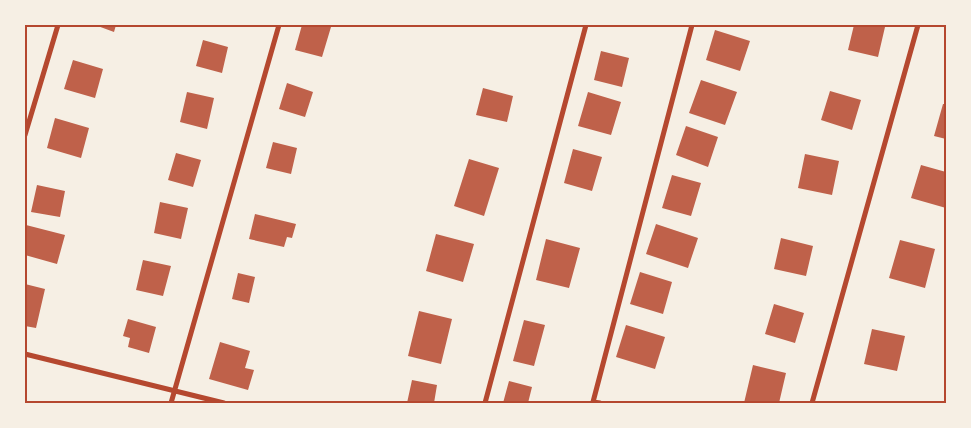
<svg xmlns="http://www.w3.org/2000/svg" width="971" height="428" font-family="'Roboto Serif',serif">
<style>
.building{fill:#bf614a}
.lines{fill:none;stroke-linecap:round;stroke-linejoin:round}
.minor{stroke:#b5482f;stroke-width:5}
.neatline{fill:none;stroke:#b5482f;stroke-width:2}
</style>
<rect width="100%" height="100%" fill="#f6efe4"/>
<!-- building -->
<path class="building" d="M 95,25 L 116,25 L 114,32 Z
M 302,25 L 323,25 L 331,27 L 322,57 L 295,50 Z
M 854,25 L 874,25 L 885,27 L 878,57 L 848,50 Z
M 715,30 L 750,41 L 740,71 L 706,60 Z
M 203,40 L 228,47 L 222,73 L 196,66 Z
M 601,51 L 629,58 L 622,87 L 594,80 Z
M 73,60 L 103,69 L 95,98 L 64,89 Z
M 701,80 L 737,92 L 725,125 L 689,113 Z
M 287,83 L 313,92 L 305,117 L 279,109 Z
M 483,88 L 513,96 L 507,122 L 476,115 Z
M 830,91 L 861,100 L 852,130 L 821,120 Z
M 187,92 L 214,98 L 207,129 L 180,122 Z
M 588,92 L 621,102 L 611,135 L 578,126 Z
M 943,104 L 946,104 L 946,139 L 934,136 Z
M 55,118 L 89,128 L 81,158 L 47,148 Z
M 686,126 L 718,137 L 708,167 L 676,155 Z
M 273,142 L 297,148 L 291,174 L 266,168 Z
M 573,149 L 602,157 L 592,191 L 564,183 Z
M 176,153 L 201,160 L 193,187 L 168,180 Z
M 805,154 L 839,161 L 832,195 L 798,188 Z
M 469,159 L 499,168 L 484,216 L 454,206 Z
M 921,165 L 946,172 L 946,208 L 911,198 Z
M 672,175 L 701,183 L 691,216 L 662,208 Z
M 37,185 L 65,191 L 60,217 L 31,212 Z
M 160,202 L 188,208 L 181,239 L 154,233 Z
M 255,214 L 296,224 L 292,238 L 287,237 L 284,247 L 249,239 Z
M 656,224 L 698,238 L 688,268 L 646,254 Z
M 26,225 L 65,235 L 57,264 L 25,255 Z
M 436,234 L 474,244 L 463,282 L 426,271 Z
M 781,238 L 813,246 L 806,276 L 774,269 Z
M 546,239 L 580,248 L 569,288 L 536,280 Z
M 900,240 L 935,249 L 925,288 L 889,278 Z
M 143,260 L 171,266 L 163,296 L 136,290 Z
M 640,272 L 672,282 L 663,314 L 630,304 Z
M 238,273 L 255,277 L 249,303 L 232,299 Z
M 25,284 L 45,289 L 36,328 L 25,326 Z
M 774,304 L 804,313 L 795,343 L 765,334 Z
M 419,311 L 452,319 L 441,364 L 408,356 Z
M 128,319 L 156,327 L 149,353 L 128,347 L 130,338 L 123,336 Z
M 524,320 L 545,325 L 534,366 L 513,361 Z
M 626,325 L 665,337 L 655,369 L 616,357 Z
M 872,329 L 905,336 L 897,371 L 864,364 Z
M 220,342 L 250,351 L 245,368 L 254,370 L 248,390 L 209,379 Z
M 753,365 L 786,373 L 779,403 L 744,403 Z
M 412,380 L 437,385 L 434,403 L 407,403 Z
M 509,381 L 532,387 L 528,403 L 503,403 Z"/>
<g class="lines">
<!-- minor -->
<path class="minor" d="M 25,135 L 58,25
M 25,354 L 224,403
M 171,403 L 279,25
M 485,403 L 586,25
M 600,403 L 593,402 L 692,25
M 812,403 L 918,25"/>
</g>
<!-- border -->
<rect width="971" height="428" fill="none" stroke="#f6efe4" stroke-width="52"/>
<rect x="26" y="26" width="919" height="376" class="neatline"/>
</svg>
